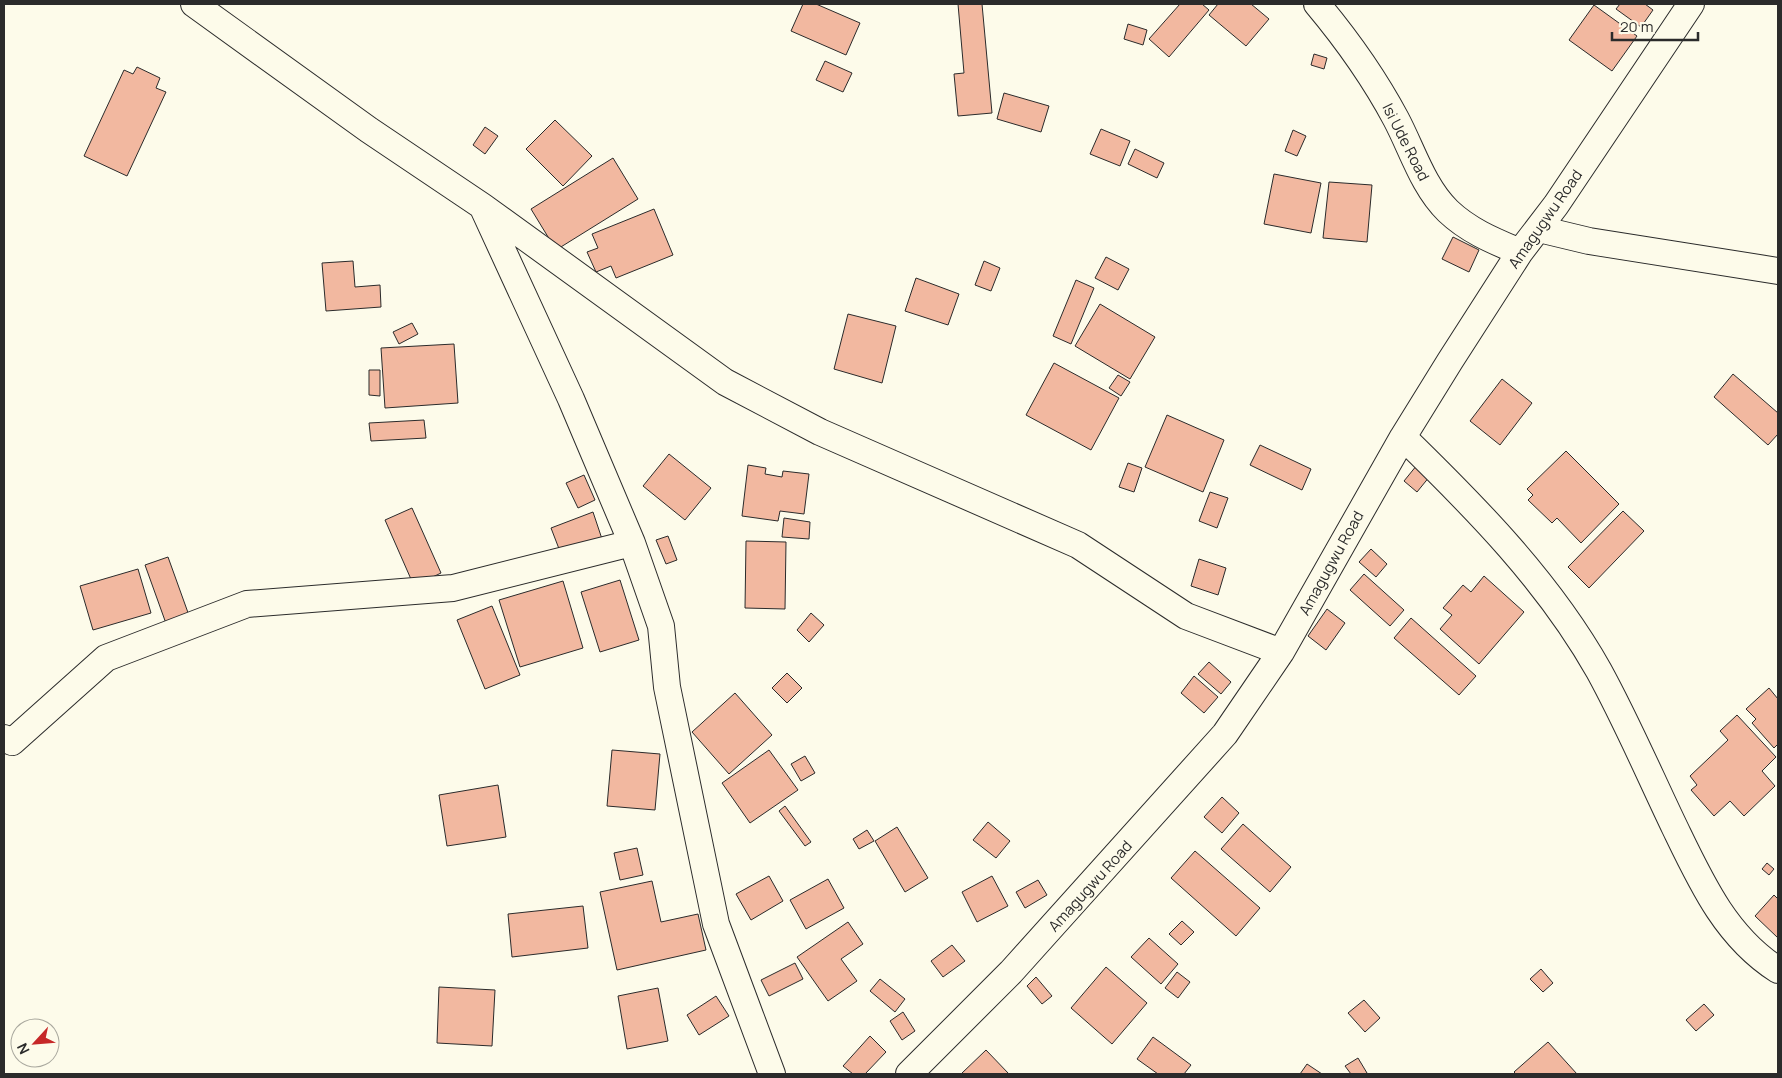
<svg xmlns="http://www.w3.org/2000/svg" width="1782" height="1078" font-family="Manrope,sans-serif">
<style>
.building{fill:#f2b8a0;stroke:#2b2b2b}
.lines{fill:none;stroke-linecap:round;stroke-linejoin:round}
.street-casing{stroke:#2b2b2b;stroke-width:28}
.street{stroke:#fdfbea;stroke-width:26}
.labels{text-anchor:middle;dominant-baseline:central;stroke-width:4;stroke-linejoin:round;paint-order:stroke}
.street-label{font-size:15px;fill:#2b2b2b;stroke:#fdfbea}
</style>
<rect width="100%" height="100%" fill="#fdfbea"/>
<!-- building -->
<path class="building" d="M 803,4 L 816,4 L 860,23 L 846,55 L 791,31 Z
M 958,4 L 982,4 L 992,113 L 958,116 L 954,74 L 964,73 Z
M 1180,4 L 1202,4 L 1209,10 L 1169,57 L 1149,39 Z
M 1218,4 L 1251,4 L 1269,19 L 1246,46 L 1209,15 Z
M 1620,4 L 1645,4 L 1653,10 L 1641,27 L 1616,9 Z
M 1594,5 L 1637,36 L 1612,71 L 1569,40 Z
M 1128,24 L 1147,30 L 1143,45 L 1124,39 Z
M 1314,54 L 1327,58 L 1324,69 L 1311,65 Z
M 825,61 L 852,73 L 843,92 L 816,80 Z
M 137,67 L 160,78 L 156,88 L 166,92 L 127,176 L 84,156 L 124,70 L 133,74 Z
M 1004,93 L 1049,106 L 1041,132 L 997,119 Z
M 555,120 L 592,156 L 563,186 L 526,149 Z
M 485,127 L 498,136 L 485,154 L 473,145 Z
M 1101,129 L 1130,141 L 1120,166 L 1090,154 Z
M 1293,130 L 1306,136 L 1297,156 L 1285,151 Z
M 1135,149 L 1164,163 L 1157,178 L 1128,164 Z
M 613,158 L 638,199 L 556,250 L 531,209 Z
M 1274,174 L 1321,183 L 1311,233 L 1264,224 Z
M 1329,182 L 1372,185 L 1367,242 L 1323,238 Z
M 654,209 L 673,255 L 616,278 L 611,266 L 596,272 L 587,252 L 598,248 L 592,234 Z
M 1453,237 L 1479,250 L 1469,272 L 1442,259 Z
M 1106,257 L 1129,269 L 1118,290 L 1095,278 Z
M 353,261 L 355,287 L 380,285 L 381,307 L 326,311 L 322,263 Z
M 984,261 L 1000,268 L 991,291 L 975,285 Z
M 916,278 L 959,294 L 948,325 L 905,311 Z
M 1076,280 L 1094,288 L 1071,344 L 1053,336 Z
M 1100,304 L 1155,337 L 1130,379 L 1075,346 Z
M 848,314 L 896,326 L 882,383 L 834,369 Z
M 412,323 L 418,334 L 399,344 L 393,332 Z
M 454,344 L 458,403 L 385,408 L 381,348 Z
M 1054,363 L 1119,398 L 1091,450 L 1026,415 Z
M 369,370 L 380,370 L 380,396 L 369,395 Z
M 1733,374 L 1778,413 L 1778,434 L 1768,445 L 1714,397 Z
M 1118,375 L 1130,382 L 1121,396 L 1109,388 Z
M 1502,379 L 1532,403 L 1500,445 L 1470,421 Z
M 1167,415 L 1224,440 L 1203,492 L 1145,467 Z
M 424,420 L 426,438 L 371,441 L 369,423 Z
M 1260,445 L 1311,469 L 1302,490 L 1250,465 Z
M 1566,451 L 1619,504 L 1581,543 L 1557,518 L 1552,523 L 1528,500 L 1533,495 L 1527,489 Z
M 669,454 L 711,488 L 685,520 L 643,486 Z
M 1128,463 L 1142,468 L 1134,492 L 1119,487 Z
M 748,465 L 766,468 L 765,474 L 782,477 L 783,471 L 809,474 L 804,514 L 780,511 L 778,521 L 742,516 Z
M 1417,465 L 1430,476 L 1417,492 L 1404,481 Z
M 584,475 L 595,500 L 578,508 L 566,483 Z
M 1210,492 L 1228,498 L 1217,528 L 1199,521 Z
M 412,508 L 441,573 L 414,586 L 385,520 Z
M 1623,511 L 1644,531 L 1589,588 L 1568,567 Z
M 593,512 L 602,539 L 561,554 L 551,528 Z
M 784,518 L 810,522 L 809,539 L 782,537 Z
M 668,536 L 677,560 L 666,564 L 656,540 Z
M 746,541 L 786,542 L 785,609 L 745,608 Z
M 1371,549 L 1387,564 L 1376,577 L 1359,562 Z
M 168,557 L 191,621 L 168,629 L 145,565 Z
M 1199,559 L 1226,568 L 1218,595 L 1191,586 Z
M 138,569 L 151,613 L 93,630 L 80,586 Z
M 1364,574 L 1404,610 L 1390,626 L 1350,590 Z
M 1484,576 L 1524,612 L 1479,664 L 1440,629 L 1452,615 L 1443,608 L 1463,585 L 1471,592 Z
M 620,580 L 639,640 L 600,652 L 581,592 Z
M 563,581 L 583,648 L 520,667 L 499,600 Z
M 492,606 L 520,675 L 485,689 L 457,620 Z
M 1327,609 L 1345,623 L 1326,650 L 1308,636 Z
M 811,613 L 824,625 L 809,642 L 797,630 Z
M 1411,618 L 1476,676 L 1459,695 L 1394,638 Z
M 1209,662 L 1231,682 L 1221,694 L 1198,674 Z
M 787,673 L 802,688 L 787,703 L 772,688 Z
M 1194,676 L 1218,697 L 1204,713 L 1181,693 Z
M 1769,688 L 1778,699 L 1778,744 L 1774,748 L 1752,723 L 1756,719 L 1746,709 Z
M 735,693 L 772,735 L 729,774 L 692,732 Z
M 1737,715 L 1776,757 L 1762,771 L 1775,786 L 1744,816 L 1730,801 L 1714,816 L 1691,790 L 1697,785 L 1690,776 L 1728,740 L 1720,731 Z
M 612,750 L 660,754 L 655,810 L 607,806 Z
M 769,750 L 798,790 L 750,823 L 722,783 Z
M 805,756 L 815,773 L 801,781 L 791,764 Z
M 498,785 L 506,837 L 447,846 L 439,795 Z
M 1222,797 L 1239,813 L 1222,833 L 1204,817 Z
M 785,806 L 811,842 L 805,846 L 779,811 Z
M 988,822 L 1010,841 L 996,858 L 973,840 Z
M 1243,824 L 1291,867 L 1270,892 L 1221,849 Z
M 897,827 L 928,878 L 905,892 L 875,841 Z
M 867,830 L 874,841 L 859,849 L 853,839 Z
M 637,848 L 643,875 L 620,880 L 614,853 Z
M 1195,851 L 1260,908 L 1236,936 L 1171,878 Z
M 1767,863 L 1774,869 L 1769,875 L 1762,869 Z
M 769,876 L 783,901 L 751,920 L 736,894 Z
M 992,876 L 1008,906 L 977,922 L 962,892 Z
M 828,879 L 844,908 L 806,929 L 790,900 Z
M 1038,880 L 1047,895 L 1025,908 L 1016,892 Z
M 652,881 L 661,922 L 698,914 L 706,950 L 617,970 L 600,892 Z
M 1774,895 L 1778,899 L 1778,938 L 1755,916 Z
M 583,906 L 588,948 L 512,957 L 508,914 Z
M 1182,921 L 1194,932 L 1181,945 L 1169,934 Z
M 848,922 L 863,944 L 841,959 L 857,981 L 828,1001 L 797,957 Z
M 1149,938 L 1178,964 L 1161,984 L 1131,957 Z
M 952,945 L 965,961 L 943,977 L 931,961 Z
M 795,963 L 803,979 L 769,996 L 761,980 Z
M 1106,967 L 1147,1003 L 1112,1044 L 1071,1008 Z
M 1541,969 L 1553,983 L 1543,992 L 1530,979 Z
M 1177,972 L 1190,982 L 1178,998 L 1165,988 Z
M 1036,977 L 1052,996 L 1042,1004 L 1027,986 Z
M 880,979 L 905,999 L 895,1012 L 870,991 Z
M 439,987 L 495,990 L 492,1046 L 437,1043 Z
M 658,988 L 668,1041 L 627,1049 L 618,996 Z
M 716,996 L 729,1016 L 699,1035 L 687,1015 Z
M 1364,1000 L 1380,1018 L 1365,1032 L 1348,1013 Z
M 1704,1004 L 1714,1015 L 1696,1031 L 1686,1020 Z
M 903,1012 L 915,1031 L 902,1040 L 890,1021 Z
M 870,1036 L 886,1052 L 865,1074 L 853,1074 L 843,1066 Z
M 1153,1037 L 1191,1065 L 1184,1074 L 1158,1074 L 1137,1059 Z
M 1548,1042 L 1577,1074 L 1516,1074 L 1514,1072 Z
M 986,1050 L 1009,1074 L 961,1074 Z
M 1358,1058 L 1367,1073 L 1365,1074 L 1351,1074 L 1345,1066 Z
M 1307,1064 L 1322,1074 L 1300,1074 Z"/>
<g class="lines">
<!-- street casing -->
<g class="street-casing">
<path id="street" d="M 194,4 L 369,130 L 482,206 L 725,382 L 820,432 L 1078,545 L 1186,616 L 1281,652
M 1317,4 C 1348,41 1373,76 1396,119 C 1412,149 1423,187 1448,211 C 1469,231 1494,241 1520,252
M 484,210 L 571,399 L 632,543 L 661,626 L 667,687 L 716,924 L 772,1074
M 1539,229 L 1589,241 L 1778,271
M 1403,437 C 1476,508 1549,582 1599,671 C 1627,722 1650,776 1675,828 C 1701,882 1726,937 1778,970
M 4,738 L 12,742 L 106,658 L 247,604 L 453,588 L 632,543
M 909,1074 L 1011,972 L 1225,734 L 1281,652 L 1403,437 L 1450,361 L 1520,252 L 1556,205 L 1691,4"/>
</g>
<!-- street -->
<use href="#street" class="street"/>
</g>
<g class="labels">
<!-- street labels -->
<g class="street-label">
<text transform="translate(1406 142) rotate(63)">Isi Ude Road</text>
<text transform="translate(1545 219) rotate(-55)">Amagugwu Road</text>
<text transform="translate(1331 563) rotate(-61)">Amagugwu Road</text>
<text transform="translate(1090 886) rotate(-48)">Amagugwu Road</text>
</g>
</g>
<!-- border -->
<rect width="1782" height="1078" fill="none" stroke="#2b2b2b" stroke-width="10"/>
<!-- north arrow -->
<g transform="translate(35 1043) rotate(244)"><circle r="24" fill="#fdfbea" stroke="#a9a89e"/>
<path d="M0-4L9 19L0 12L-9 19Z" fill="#c62828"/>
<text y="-8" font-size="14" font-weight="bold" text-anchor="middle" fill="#2b2b2b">N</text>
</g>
<!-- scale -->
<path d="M1612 32v8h86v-8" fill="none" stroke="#2b2b2b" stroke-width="2.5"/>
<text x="1620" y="32" font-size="15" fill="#2b2b2b" stroke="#fdfbea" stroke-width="4" paint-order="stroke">20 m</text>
</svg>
